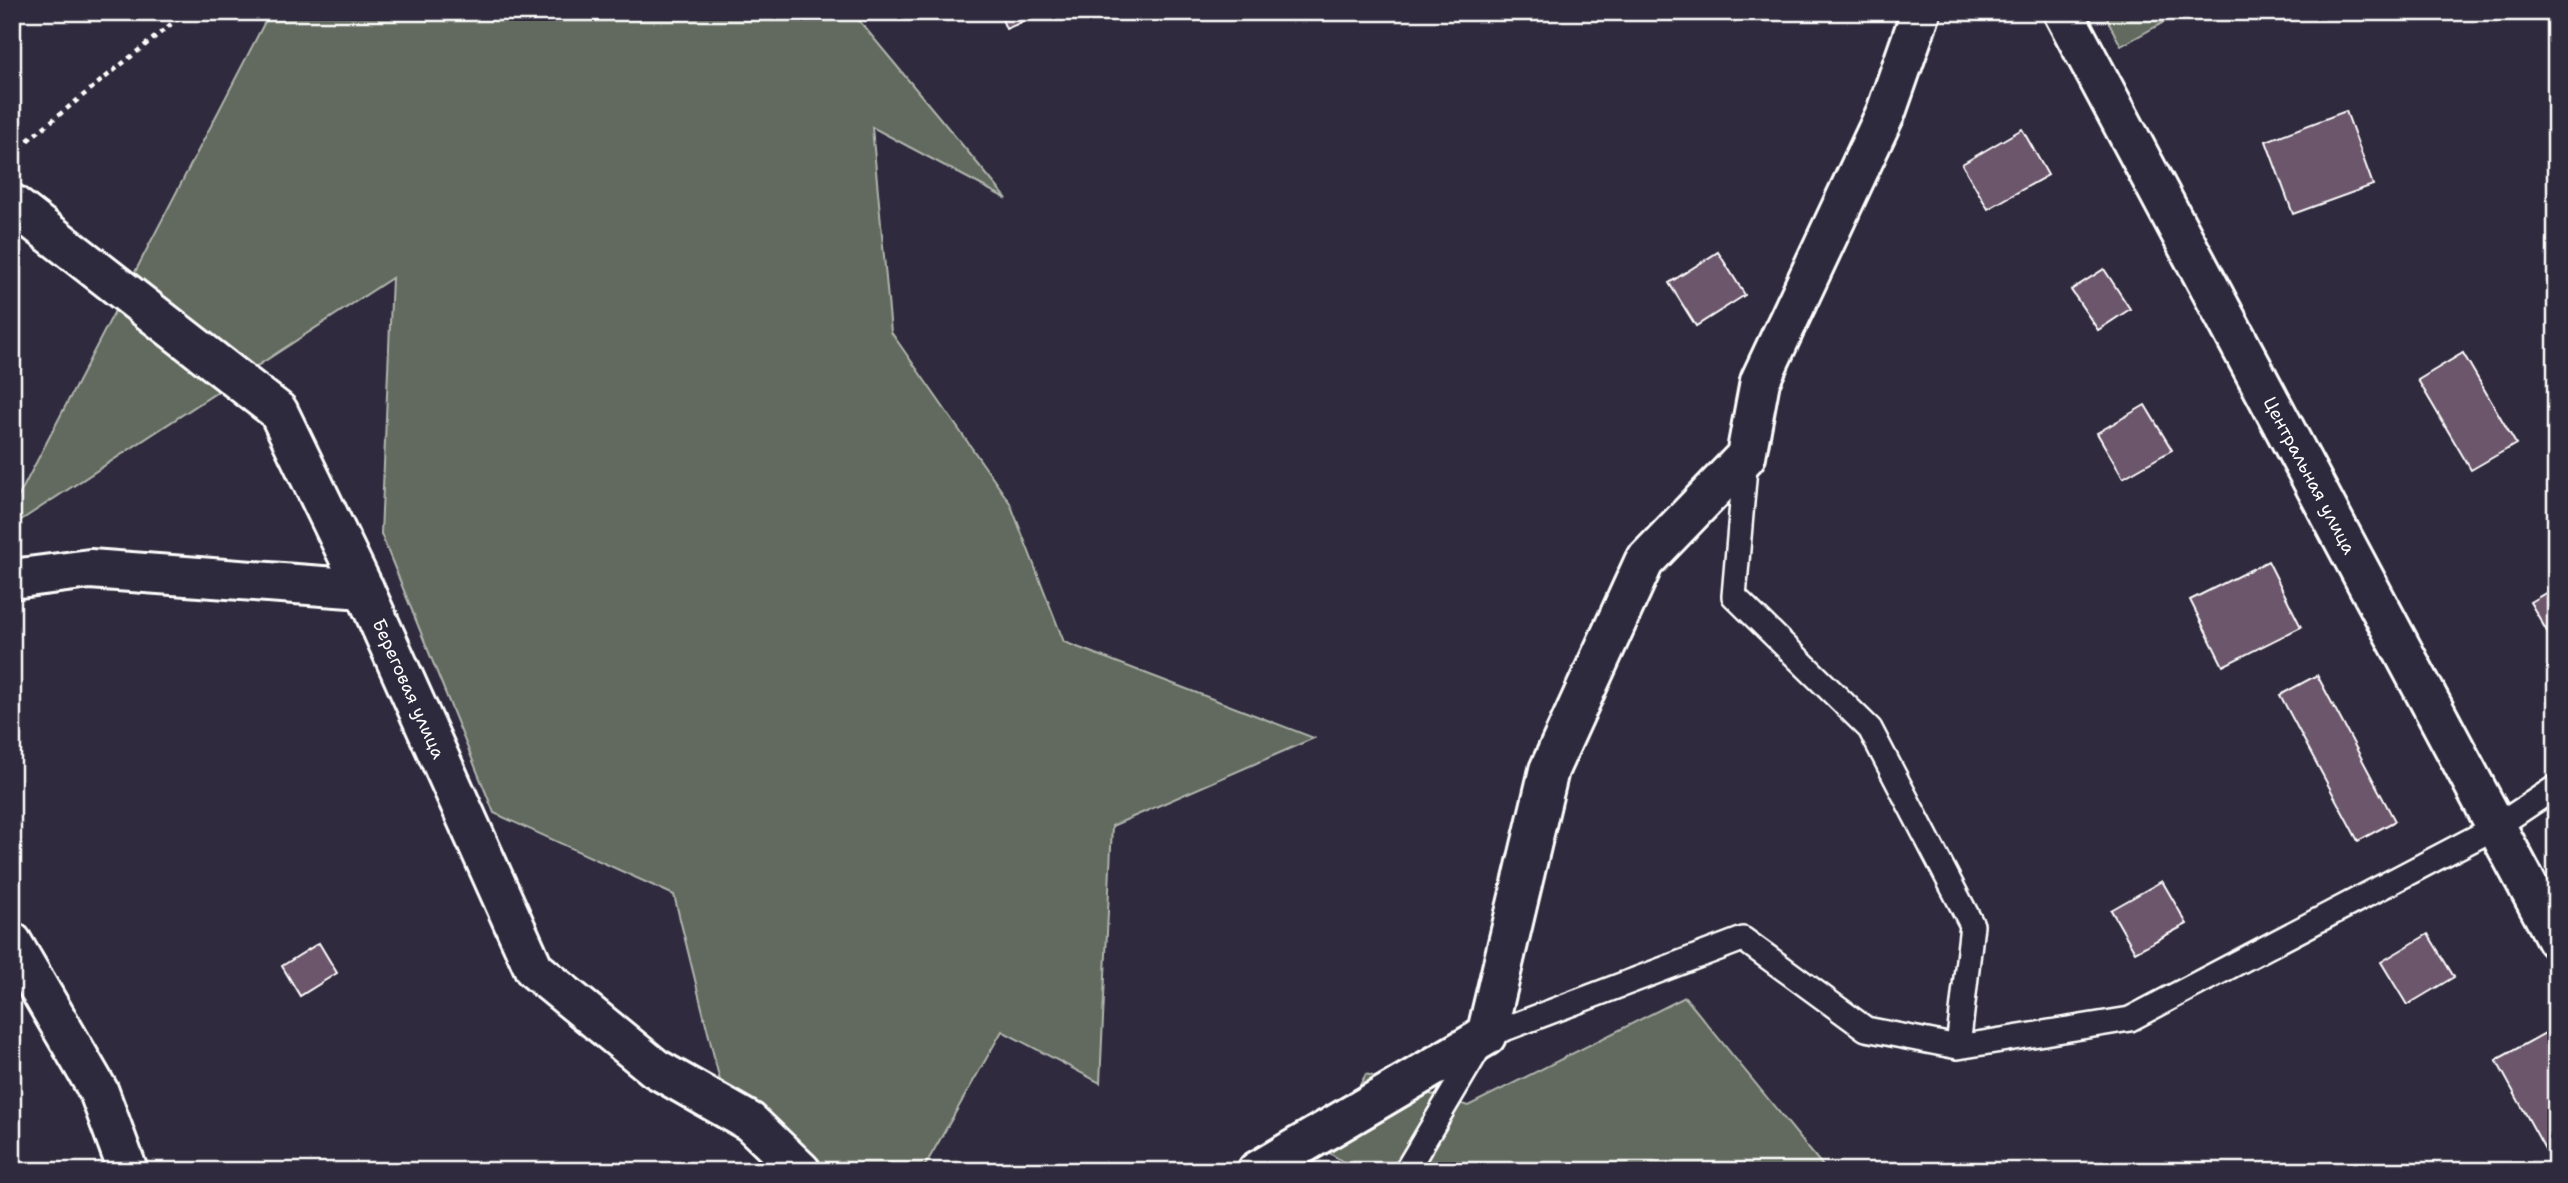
<svg xmlns="http://www.w3.org/2000/svg" width="2568" height="1183" font-family="'Shantell Sans',sans-serif">
<style>
.green{fill:#626b5e;stroke:#b0b5ae;stroke-width:2}
.building{fill:#6c566c;stroke:#fff;stroke-width:2}
.lines{fill:none;stroke-linecap:round;stroke-linejoin:round}
.lane-casing{stroke:#fff;stroke-width:28}
.street-casing{stroke:#fff;stroke-width:44}
.path{stroke:#fff;stroke-width:4.5;stroke-dasharray:5 5;stroke-linecap:butt}
.lane{stroke:#2f2a3d;stroke-width:23}
.street{stroke:#2f2a3d;stroke-width:38}
.labels{text-anchor:middle;dominant-baseline:central;stroke-width:5;stroke-linejoin:round;paint-order:stroke}
.street-label{font-size:18px;fill:#fff;stroke:#2f2a3d}
</style>
<rect width="100%" height="100%" fill="#2f2a3d"/>
<filter id="ink" filterUnits="userSpaceOnUse"><feTurbulence type="fractalNoise" baseFrequency=".0143" numOctaves="2"/><feDisplacementMap in="SourceGraphic" scale="14" xChannelSelector="R" yChannelSelector="G"/><feConvolveMatrix kernelMatrix="1 2 1 2 8 2 1 2 1" color-interpolation-filters="sRGB"/></filter>
<g filter="url(#ink)">
<!-- green -->
<path class="green" d="M 270,12 L 852,12 L 1007,199 L 872,127 L 891,332 L 1010,503 L 1064,642 L 1314,738 L 1112,826 L 1100,1083 L 1002,1031 L 922,1171 L 830,1171 L 728,1113 L 674,895 L 494,813 L 381,534 L 392,278 L 12,526 L 12,509 Z
M 2103,12 L 2182,12 L 2121,46 Z
M 1685,997 L 1827,1171 L 1357,1171 L 1325,1150 L 1366,1074 L 1468,1106 Z"/>
<!-- building -->
<path class="building" d="M 999,12 L 1045,12 L 1006,29 Z
M 2346,111 L 2373,185 L 2293,214 L 2266,141 Z
M 2022,129 L 2048,175 L 1988,209 L 1962,164 Z
M 1718,252 L 1745,295 L 1696,326 L 1669,283 Z
M 2104,269 L 2130,309 L 2098,330 L 2071,290 Z
M 2463,353 L 2516,444 L 2471,470 L 2418,380 Z
M 2145,405 L 2172,450 L 2123,478 L 2097,433 Z
M 2268,561 L 2301,627 L 2223,666 L 2190,600 Z
M 2556,587 L 2556,647 L 2530,602 Z
M 2317,675 L 2395,821 L 2358,841 L 2280,695 Z
M 2162,881 L 2187,924 L 2135,952 L 2111,910 Z
M 2428,934 L 2454,977 L 2407,1005 L 2381,962 Z
M 319,943 L 337,973 L 300,996 L 282,966 Z
M 2545,1033 L 2556,1054 L 2556,1169 L 2496,1060 Z"/>
<g class="lines">
<!-- lane casing -->
<g class="lane-casing">
<path id="lane" d="M 1746,456 L 1734,596 L 1870,729 L 1972,925 L 1958,1047
M 1406,1171 L 1486,1036 L 1743,939 L 1866,1029 L 1958,1047 L 2130,1019 L 2496,827 L 2556,787"/>
</g>
<!-- street casing -->
<g class="street-casing">
<g id="street">
<path id="s1" d="M 2063,12 L 2556,939"/>
<path id="s2" d="M 12,204 L 278,411 L 364,589 L 534,969 L 655,1068 L 750,1122 L 801,1171"/>
<path d="M 12,579 L 90,569 L 364,589"/>
<path d="M 12,942 L 99,1092 L 128,1171"/>
<path d="M 1257,1171 L 1486,1036 L 1549,770 L 1644,562 L 1746,456 L 1760,381 L 1886,112 L 1921,12"/>
</g>
</g>
<!-- path -->
<path class="path" d="M 12,153 L 186,12"/>
<!-- lane -->
<use href="#lane" class="lane"/>
<!-- street -->
<use href="#street" class="street"/>
</g>
</g>
<g class="labels">
<!-- street labels -->
<g class="street-label">
<text stroke="none"><textPath href="#s1" startOffset="525">Центральная улица</textPath></text>
<text stroke="none"><textPath href="#s2" startOffset="644">Береговая улица</textPath></text>
</g>
</g>
<!-- margin -->
<rect width="2568" height="1183" fill="none" stroke="#2f2a3d" stroke-width="42"/>
<rect x="21" y="21" width="2526" height="1141" fill="none" stroke="#fff" stroke-width="2.5" filter="url(#ink)"/>
</svg>
